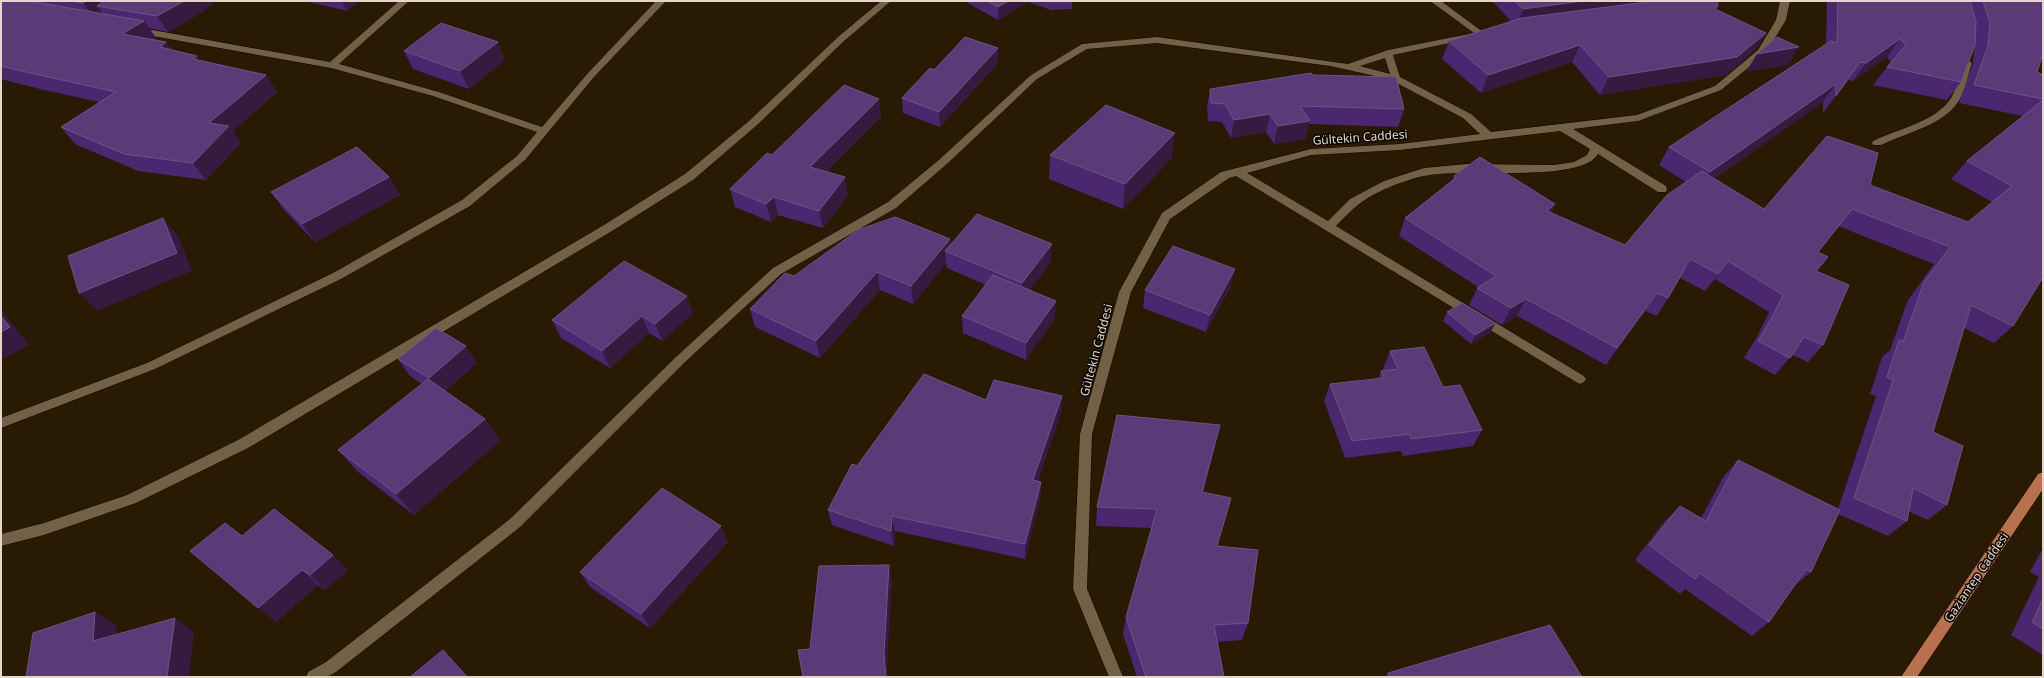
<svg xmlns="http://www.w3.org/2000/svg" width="2044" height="678" font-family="'Noto Sans',sans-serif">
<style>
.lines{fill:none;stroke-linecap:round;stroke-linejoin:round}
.minor-casing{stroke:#110500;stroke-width:1}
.major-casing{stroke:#110500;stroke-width:1}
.minor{fill:#726047;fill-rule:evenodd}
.major{fill:#b8714e;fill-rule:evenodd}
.wall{fill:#4a276f;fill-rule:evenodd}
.shaded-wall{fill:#361a40}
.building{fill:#5b3a78;stroke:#705385}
.labels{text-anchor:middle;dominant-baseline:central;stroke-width:3;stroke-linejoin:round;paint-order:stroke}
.street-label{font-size:12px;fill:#e2d7c9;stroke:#0c0601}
</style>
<rect width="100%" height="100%" fill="#291a03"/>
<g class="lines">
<!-- minor casing -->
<g class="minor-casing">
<path id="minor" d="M 399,1 L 409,1 L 339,64 L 439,92 L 542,127 L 588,73 L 656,1 L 666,1 L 594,77 L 525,160 L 470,206 L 341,279 L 155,369 L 1,428 L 1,418 L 147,363 L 333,273 L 462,200 L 517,156 L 537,132 L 433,96 L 331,68 L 136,33 L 131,30 L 136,27 L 330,62 Z
M 881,1 L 891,1 L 844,41 L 757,125 L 693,180 L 612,231 L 248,448 L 136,503 L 44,535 L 1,546 L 1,534 L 44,523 L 127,495 L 238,440 L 604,225 L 685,174 L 749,121 L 838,37 Z
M 1430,1 L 1441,1 L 1487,35 L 1482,38 L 1478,37 L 1393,55 L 1400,77 L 1471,114 L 1491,132 L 1637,115 L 1715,86 L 1758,50 L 1776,20 L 1780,1 L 1790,1 L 1786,20 L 1765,54 L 1721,90 L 1638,121 L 1573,129 L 1666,186 L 1667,189 L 1666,192 L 1658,192 L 1598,154 C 1581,184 1461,167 1424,176 C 1404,180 1374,192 1358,205 C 1350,211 1343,219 1336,226 L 1584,376 L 1586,379 L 1584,382 L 1580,384 L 1576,382 L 1236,176 L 1229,178 L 1170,219 L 1131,292 L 1092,434 L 1087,589 L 1123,677 L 1109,677 L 1073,589 L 1080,434 L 1119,292 L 1162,213 L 1221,172 L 1311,149 L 1400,144 L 1480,134 L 1463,118 L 1393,81 L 1371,75 L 1330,66 L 1157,43 L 1087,49 L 1037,79 L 948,163 L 896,208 L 781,274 L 685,362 L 520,527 L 336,672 L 327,677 L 306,677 L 308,672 L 326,662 L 510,519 L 677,356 L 773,268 L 888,202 L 940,159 L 1031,75 L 1082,44 L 1157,37 L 1348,64 L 1388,50 L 1474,33 ZM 1385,58 L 1390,74 L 1360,66 ZM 1560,131 L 1590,149 L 1587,155 L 1574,162 L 1554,165 L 1467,164 L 1424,168 L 1384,181 L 1350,199 L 1328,221 L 1247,173 L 1311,155 L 1400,150 Z
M 1967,60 L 1972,63 C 1968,75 1966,88 1960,99 C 1944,126 1907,132 1881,145 L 1873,145 L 1872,143 L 1873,141 C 1897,129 1936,122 1951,98 C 1957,88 1959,75 1962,63 Z"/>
</g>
<!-- major casing -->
<g class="major-casing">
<path id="major" d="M 2043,472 L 2043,489 L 1917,677 L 1901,677 L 2038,474 Z"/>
</g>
<!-- minor -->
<use href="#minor" class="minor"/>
<!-- major -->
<use href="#major" class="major"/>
</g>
<!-- wall -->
<path class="wall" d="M 1,1 L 215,1 L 204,11 L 168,32 L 149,28 L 156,38 L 153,40 L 166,42 L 171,50 L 200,60 L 266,75 L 277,92 L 233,131 L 241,143 L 206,180 L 138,171 L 75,144 L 61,127 L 99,102 L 40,89 L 1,79 Z
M 308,1 L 359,1 L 347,11 L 309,2 Z
M 968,1 L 1072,1 L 1072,9 L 1051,10 L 1028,2 L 998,20 L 968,3 Z
M 1492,1 L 1717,1 L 1716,10 L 1766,33 L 1755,50 L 1726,75 L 1600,95 L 1572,62 L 1481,93 L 1442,59 L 1449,41 L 1511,21 Z
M 1827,1 L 2043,1 L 2037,72 L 2043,75 L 2043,277 L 2013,326 L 1994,343 L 1964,328 L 1933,432 L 1947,505 L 1928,520 L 1908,511 L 1907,521 L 1888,536 L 1838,514 L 1811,572 L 1794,586 L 1769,622 L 1752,636 L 1685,589 L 1680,594 L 1635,560 L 1665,521 L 1680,506 L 1701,518 L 1724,476 L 1738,460 L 1838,509 L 1876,396 L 1870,394 L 1882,357 L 1890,350 L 1908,300 L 1934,264 L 1838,226 L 1818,252 L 1816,271 L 1823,345 L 1808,362 L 1792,355 L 1775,375 L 1744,358 L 1757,337 L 1769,312 L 1715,279 L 1705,291 L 1680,278 L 1668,298 L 1657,316 L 1645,311 L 1606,365 L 1517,316 L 1502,325 L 1469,305 L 1478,287 L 1399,236 L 1405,218 L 1452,180 L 1454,176 L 1555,204 L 1551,213 L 1625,245 L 1686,182 L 1659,165 L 1669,147 L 1826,44 ZM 1975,39 L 1973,63 L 1959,103 L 2023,116 L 1967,161 L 1951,179 L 1992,202 L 1968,222 L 1870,185 L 1764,209 L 1714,179 L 1823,102 L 1823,113 L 1848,80 L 1853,81 L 1887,57 L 1891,62 L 1873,85 L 1947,100 L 1961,82 Z
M 998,48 L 998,63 L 940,127 L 903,113 L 902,98 L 934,70 Z
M 404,51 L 505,60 L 469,89 L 413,69 Z
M 1313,75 L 1404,109 L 1398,127 L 1309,124 L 1305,139 L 1274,144 L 1266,132 L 1231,138 L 1222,122 L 1208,121 L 1207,107 L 1210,89 Z
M 879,99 L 881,117 L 827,171 L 848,195 L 823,228 L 778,215 L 771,222 L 735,207 L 730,189 L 772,155 Z
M 1050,155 L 1172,158 L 1123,209 L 1049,179 Z
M 389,177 L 400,195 L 315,242 L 284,210 L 271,192 Z
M 950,239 L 950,245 L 1051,262 L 1030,290 L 1055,318 L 1026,360 L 963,333 L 962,316 L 986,285 L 947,268 L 946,263 L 913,304 L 880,290 L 820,358 L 755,327 L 750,309 L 794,276 Z
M 1231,286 L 1206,332 L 1143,308 L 1145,290 Z
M 1447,312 L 1491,332 L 1471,344 L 1443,321 Z
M 693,313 L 662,341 L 649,333 L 610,368 L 561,338 L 552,320 Z
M 1390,351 L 1443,387 L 1482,430 L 1473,446 L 1403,456 L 1401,451 L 1345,458 L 1324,401 L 1330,384 L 1378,379 L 1381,371 L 1384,371 L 1383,369 Z
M 398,359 L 477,363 L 445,391 L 485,419 L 500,441 L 414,515 L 358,472 L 338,450 L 422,384 L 410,376 Z
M 1062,396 L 1061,413 L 1038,481 L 1041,482 L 1040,498 L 1025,559 L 895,531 L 894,546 L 832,525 L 828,510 L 986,400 Z
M 1215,445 L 1203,492 L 1217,546 L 1248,623 L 1242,640 L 1217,642 L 1224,677 L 1137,677 L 1123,634 L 1126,617 L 1152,528 L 1096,526 L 1097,507 Z
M 242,536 L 333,555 L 348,570 L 325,590 L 318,585 L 276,622 Z
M 728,542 L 650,628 L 590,587 L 580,572 Z
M 2043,548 L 2043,655 L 2011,635 L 2039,577 L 2030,572 Z
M 1388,673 L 1582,677 L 1385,677 Z"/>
<!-- shaded-wall -->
<path class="shaded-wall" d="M 86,1 L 119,1 L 97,6 L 102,13 L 95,18 L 83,3 Z
M 184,1 L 215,1 L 204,11 L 168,32 L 157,16 Z
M 342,1 L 359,1 L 347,11 Z
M 1008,1 L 1028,1 L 1028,2 L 998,20 L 998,7 Z
M 1583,1 L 1642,1 L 1637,11 L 1516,26 L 1523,9 Z
M 144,21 L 156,38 L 135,51 L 122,34 Z
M 1766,33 L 1755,50 L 1726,75 L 1600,95 L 1609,77 Z
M 1900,39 L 1887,57 L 1853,81 L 1866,63 Z
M 166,42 L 178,59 L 160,47 Z
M 498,42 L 505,60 L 469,89 L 460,71 Z
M 1580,45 L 1572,62 L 1481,93 L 1488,75 Z
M 1799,47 L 1788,65 L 1746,72 L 1757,54 Z
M 998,48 L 998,63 L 940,127 L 939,112 Z
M 197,56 L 208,73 L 193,59 Z
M 1860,62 L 1848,80 L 1823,113 L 1836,96 Z
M 266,75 L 277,92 L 233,131 L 241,143 L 206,180 L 193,163 L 209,123 Z
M 1836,84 L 1823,102 L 1698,190 L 1710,172 Z
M 879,99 L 881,117 L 813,185 L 810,167 Z
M 1270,114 L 1266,132 L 1231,138 L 1234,120 Z
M 1310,121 L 1305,139 L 1274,144 L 1278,126 Z
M 1175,133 L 1172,158 L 1123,209 L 1125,184 Z
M 389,177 L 400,195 L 315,242 L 302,224 Z
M 845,177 L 848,195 L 823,228 L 819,211 Z
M 774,197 L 778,215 L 771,222 L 766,204 Z
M 1555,204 L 1546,221 L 1547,211 Z
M 163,218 L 178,236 L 192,271 L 97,311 L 79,293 Z
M 950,239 L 951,253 L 945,251 L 946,263 L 913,304 L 911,286 Z
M 1052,244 L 1051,262 L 1022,301 L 1022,283 Z
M 1728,261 L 1715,279 L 1705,291 L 1718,274 Z
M 1235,269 L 1231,286 L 1206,332 L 1210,315 Z
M 877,272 L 880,290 L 820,358 L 816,341 Z
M 1657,293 L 1645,311 L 1606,365 L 1617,348 Z
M 687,296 L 693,313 L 662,341 L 655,324 Z
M 1526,299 L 1517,316 L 1502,325 L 1511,308 Z
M 1056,301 L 1055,318 L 1026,360 L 1026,343 Z
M 1,310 L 4,313 L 29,345 L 1,360 Z
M 642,316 L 649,333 L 610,368 L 602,351 Z
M 1495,323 L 1491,332 L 1471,344 L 1475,335 Z
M 466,346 L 477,363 L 440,395 L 429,378 Z
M 1062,396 L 1061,413 L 1033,496 L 1033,480 Z
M 485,419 L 500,441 L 414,515 L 396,494 Z
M 1041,482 L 1040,498 L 1025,559 L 1025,544 Z
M 892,516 L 895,531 L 894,546 L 891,531 Z
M 721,526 L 728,542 L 650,628 L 641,614 Z
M 333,555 L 348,570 L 325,590 L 310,575 Z
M 889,565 L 892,580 L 887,668 L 888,677 L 886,677 L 884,654 Z
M 302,570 L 318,585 L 276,622 L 258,608 Z
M 95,612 L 117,626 L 114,655 L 93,641 Z
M 175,618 L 194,632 L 189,677 L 167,677 Z
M 443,650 L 461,669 L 469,677 L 467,677 Z"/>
<!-- building -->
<path class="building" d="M 1,1 L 29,1 L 144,21 L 122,34 L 166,42 L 160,47 L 197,56 L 193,59 L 266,75 L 209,123 L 229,126 L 193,163 L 124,154 L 61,127 L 116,92 L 26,72 L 1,66 Z
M 71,1 L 86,1 L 83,3 Z
M 104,1 L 184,1 L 157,16 L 97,6 Z
M 987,1 L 1008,1 L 998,7 Z
M 1515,1 L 1583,1 L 1523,9 Z
M 1648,1 L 1717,1 L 1718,6 L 1715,9 L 1766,33 L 1737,57 L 1609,77 L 1580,45 L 1488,75 L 1449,41 L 1522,18 L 1646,2 Z
M 1838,1 L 1970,1 L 1976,22 L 1975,45 L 1961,82 L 1887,67 L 1906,45 L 1900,39 L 1866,63 L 1860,62 L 1836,96 L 1836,84 L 1710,172 L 1669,147 L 1831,41 L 1837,43 Z
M 1983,1 L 2043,1 L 2043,54 L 2037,72 L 2043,75 L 2043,99 L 1974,85 L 1988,46 L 1990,22 Z
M 441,23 L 498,42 L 460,71 L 404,51 Z
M 965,37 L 998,48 L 939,112 L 902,98 L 930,68 L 934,70 Z
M 1777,37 L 1799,47 L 1757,54 Z
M 1311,73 L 1313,75 L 1396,77 L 1404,109 L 1300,106 L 1310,121 L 1278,126 L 1270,114 L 1234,120 L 1225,104 L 1211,103 L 1210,89 Z
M 844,85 L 879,99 L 810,167 L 845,177 L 819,211 L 774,197 L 766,204 L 730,189 L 767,153 L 772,155 Z
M 2043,100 L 2043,277 L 2013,326 L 1971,305 L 1933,432 L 1963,446 L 1947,505 L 1913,488 L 1907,521 L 1854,498 L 1893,380 L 1887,377 L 1899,340 L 1903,342 L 1924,282 L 1950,247 L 1852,209 L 1818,252 L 1828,257 L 1816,271 L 1849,285 L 1823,345 L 1804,337 L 1790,358 L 1758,341 L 1771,319 L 1783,295 L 1728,261 L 1718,274 L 1690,259 L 1668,298 L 1657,293 L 1617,348 L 1526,299 L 1511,308 L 1477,288 L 1496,276 L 1405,218 L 1456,178 L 1454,176 L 1480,157 L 1555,204 L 1547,211 L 1625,245 L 1667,195 L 1702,171 L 1764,209 L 1827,136 L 1878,153 L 1870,185 L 1968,222 L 2012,186 L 1967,161 Z
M 1106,105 L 1175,133 L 1125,184 L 1050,155 Z
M 357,147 L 389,177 L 302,224 L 271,192 Z
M 977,214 L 1052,244 L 1022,283 L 945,251 Z
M 895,217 L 950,239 L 911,286 L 877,272 L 816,341 L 750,309 L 785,273 L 794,276 L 858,230 Z
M 163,218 L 177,253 L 79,293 L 68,256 Z
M 1173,246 L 1235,269 L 1210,315 L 1145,290 Z
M 624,261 L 687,296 L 655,324 L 642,316 L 602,351 L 552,320 Z
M 993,275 L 1056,301 L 1026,343 L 962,316 Z
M 1462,303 L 1495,323 L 1475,335 L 1447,312 Z
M 1,316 L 10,327 L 1,332 Z
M 436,328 L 466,346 L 429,378 L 398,359 Z
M 1424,347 L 1443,387 L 1460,385 L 1482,430 L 1411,439 L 1409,434 L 1352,441 L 1330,384 L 1384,378 L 1381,371 L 1398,369 L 1390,351 Z
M 924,374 L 986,400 L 994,380 L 1062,396 L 1033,480 L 1041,482 L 1025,544 L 892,516 L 891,531 L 828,510 L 852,464 L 857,466 Z
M 428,379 L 485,419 L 396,494 L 338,450 Z
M 1117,415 L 1220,425 L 1202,492 L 1231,498 L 1217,546 L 1258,550 L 1248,623 L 1214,625 L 1224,677 L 1146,677 L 1126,617 L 1157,509 L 1097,507 Z
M 1738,460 L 1840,510 L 1811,572 L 1806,569 L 1769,622 L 1700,573 L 1695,579 L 1649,545 L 1680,506 L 1706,521 Z
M 662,488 L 721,526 L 641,614 L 580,572 Z
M 274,509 L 333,555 L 310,575 L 302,570 L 258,608 L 190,551 L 225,523 L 242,536 Z
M 889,565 L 884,654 L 886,677 L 803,677 L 798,650 L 810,649 L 819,566 Z
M 2043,599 L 2043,629 L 2032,622 Z
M 95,612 L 93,641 L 175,618 L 167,677 L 26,677 L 33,633 Z
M 1550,625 L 1582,677 L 1390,677 L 1388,673 Z
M 443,650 L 467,677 L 410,677 Z"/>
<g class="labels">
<!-- street labels -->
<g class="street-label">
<text transform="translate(1360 137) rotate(-4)">Gültekin Caddesi</text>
<text transform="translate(1096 350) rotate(-75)">Gültekin Caddesi</text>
<text transform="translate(1976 577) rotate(-56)">Gaziantep Caddesi</text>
</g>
</g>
<!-- border -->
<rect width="2044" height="678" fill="none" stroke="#e2d7c9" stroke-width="4"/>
</svg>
